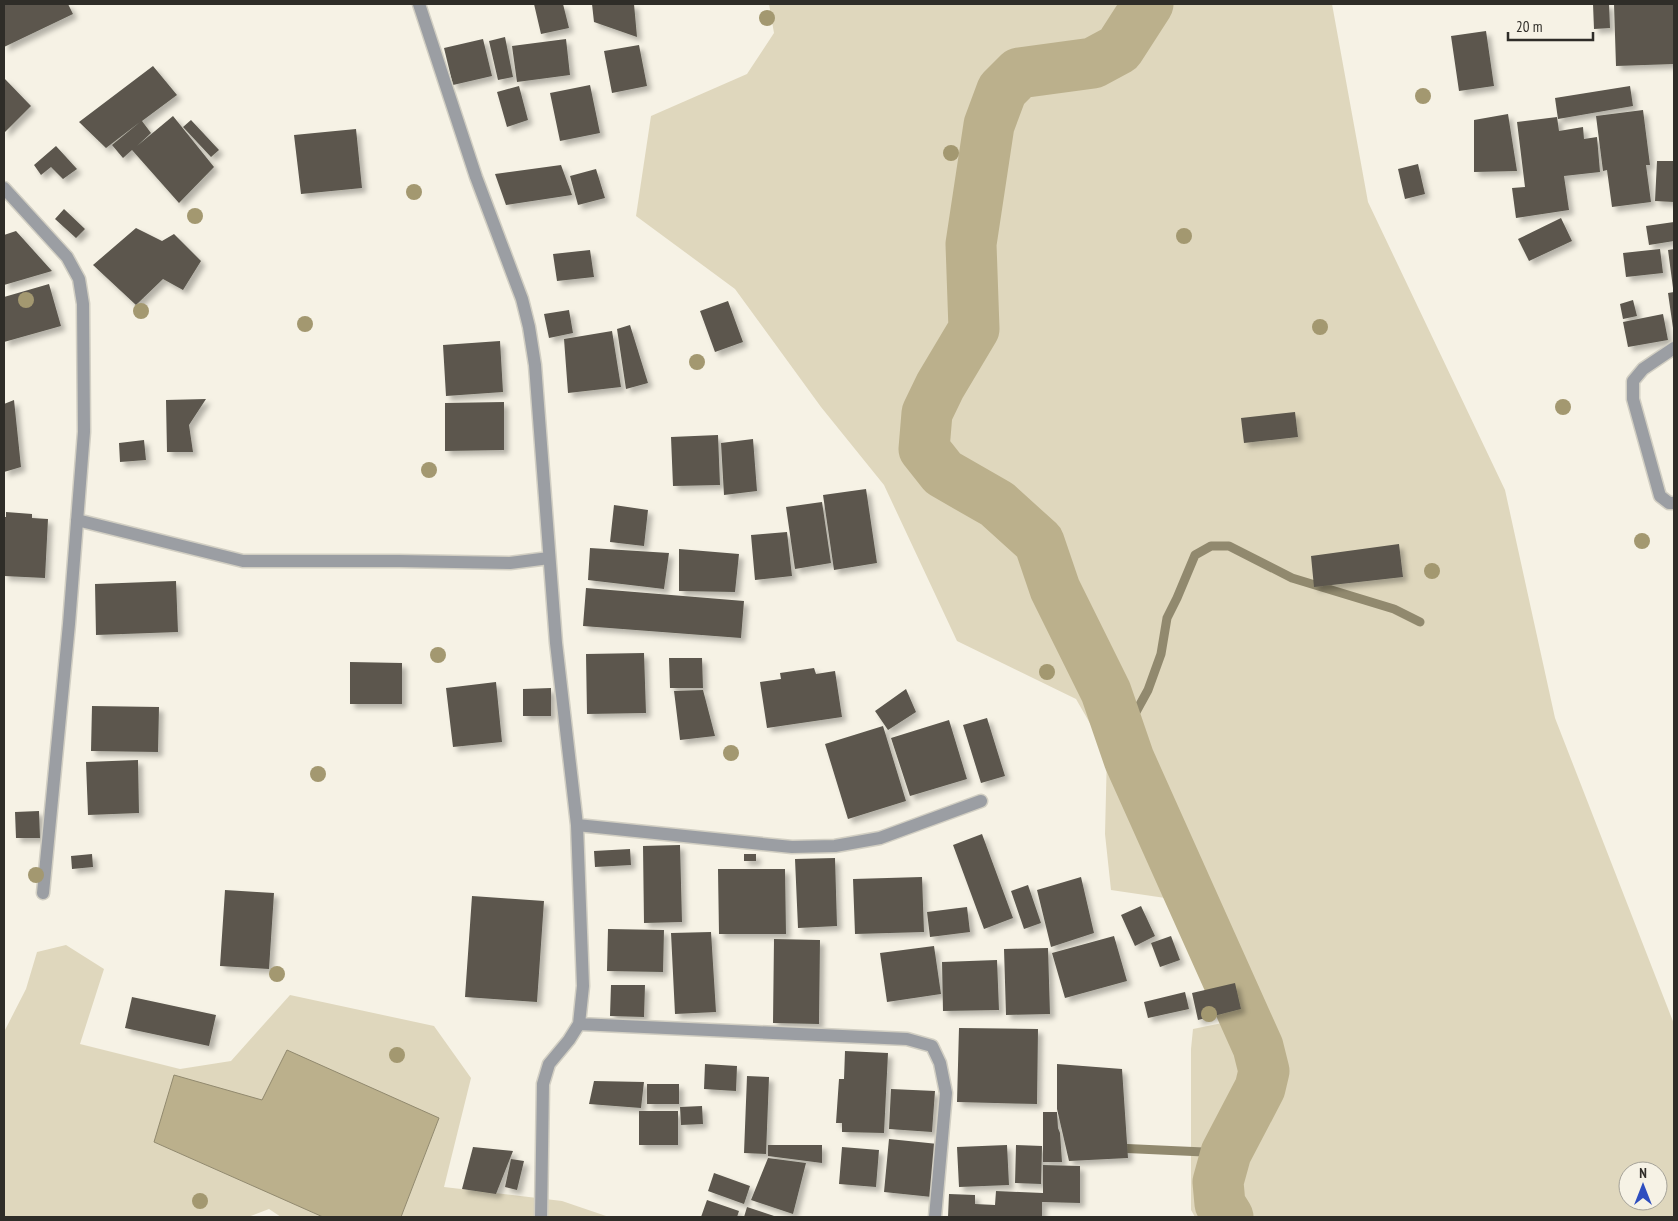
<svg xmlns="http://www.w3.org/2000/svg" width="1678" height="1221" font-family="'PT Sans Narrow',sans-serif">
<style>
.green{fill:#dfd7bd;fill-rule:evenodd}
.water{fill:#bbb08c;stroke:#91896e}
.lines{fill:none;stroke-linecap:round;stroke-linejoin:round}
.stream{stroke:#91896e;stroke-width:9}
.river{stroke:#bbb08c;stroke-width:51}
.building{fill:#5b574d;filter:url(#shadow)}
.minor-casing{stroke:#d2cfc3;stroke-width:15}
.minor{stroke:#9b9ea3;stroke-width:12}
.tree{fill:#a39870}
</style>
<defs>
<filter id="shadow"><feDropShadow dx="4.5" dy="4.5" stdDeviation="2.5" flood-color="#0004"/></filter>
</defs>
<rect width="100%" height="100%" fill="#f6f2e5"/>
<!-- green -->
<path class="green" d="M 769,4 L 1332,4 L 1368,202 L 1505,490 L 1555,718 L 1674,1024 L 1674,1217 L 1195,1217 L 1191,1210 L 1191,1049 L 1193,1029 L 1242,1019 L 1244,970 L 1192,944 L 1172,899 L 1111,890 L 1105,834 L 1107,753 L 1076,699 L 957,641 L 884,485 L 821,407 L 735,289 L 636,216 L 651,116 L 747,74 L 774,33 ZM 1628,1171 L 1658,1171 L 1658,1201 L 1628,1201 Z
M 66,945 L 104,969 L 80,1044 L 180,1069 L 231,1061 L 290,995 L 434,1026 L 471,1078 L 444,1187 L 562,1201 L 609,1217 L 401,1217 L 439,1118 L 262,1100 L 154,1142 L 323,1217 L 281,1217 L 269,1209 L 248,1217 L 4,1217 L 4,1032 L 26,989 L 37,952 Z"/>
<!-- water -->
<path class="water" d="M 287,1050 L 439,1118 L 401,1217 L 323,1217 L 154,1142 L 174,1075 L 262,1100 Z"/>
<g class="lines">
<!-- stream -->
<path class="stream" d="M 1131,721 L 1148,690 L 1161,654 L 1167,618 L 1177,598 L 1195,555 L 1211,546 L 1229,546 L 1292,578 L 1394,609 L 1420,622
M 1116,1148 L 1226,1153"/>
<!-- river -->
<path class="river" d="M 1148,4 L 1119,49 L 1093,63 L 1019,73 L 1002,90 L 989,125 L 971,244 L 974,329 L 940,386 L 927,413 L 924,449 L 943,473 L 997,504 L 1039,542 L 1055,589 L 1106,692 L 1129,759 L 1258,1047 L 1264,1071 L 1260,1088 L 1226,1153 L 1218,1182 L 1220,1204 L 1228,1217"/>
</g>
<!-- building -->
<path class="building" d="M 4,4 L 68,4 L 73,14 L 4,47 Z
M 534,4 L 563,4 L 569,28 L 541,34 Z
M 592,4 L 634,4 L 637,37 L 594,22 Z
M 1593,4 L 1609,4 L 1610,28 L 1594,29 Z
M 1614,4 L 1674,4 L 1674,64 L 1616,66 Z
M 1486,31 L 1494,86 L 1459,91 L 1451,36 Z
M 505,37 L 513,77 L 498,80 L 489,41 Z
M 483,39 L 492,76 L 453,85 L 444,48 Z
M 566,39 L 570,75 L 517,82 L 512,46 Z
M 639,45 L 647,86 L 612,93 L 604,51 Z
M 153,66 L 177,95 L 142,121 L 151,133 L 137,146 L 173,116 L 214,167 L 179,203 L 132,150 L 123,158 L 112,145 L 140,122 L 106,148 L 79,122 Z
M 4,78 L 31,106 L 4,133 Z
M 590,85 L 600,133 L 560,141 L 550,93 Z
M 519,86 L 528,120 L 507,127 L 497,92 Z
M 1630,86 L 1633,106 L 1558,119 L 1555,98 Z
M 1643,110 L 1650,165 L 1646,165 L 1651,202 L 1612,207 L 1607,170 L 1603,171 L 1596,116 Z
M 1508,114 L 1517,171 L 1474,172 L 1474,120 Z
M 1557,117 L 1559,131 L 1583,127 L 1584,139 L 1597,137 L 1600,172 L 1564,176 L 1569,210 L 1516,218 L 1512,188 L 1525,187 L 1517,122 Z
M 191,120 L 219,150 L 211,157 L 183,127 Z
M 356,129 L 362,188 L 301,194 L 294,135 Z
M 56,146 L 77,169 L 63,179 L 51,167 L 41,175 L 34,165 Z
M 1657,161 L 1674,161 L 1674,202 L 1655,201 Z
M 1418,164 L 1425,194 L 1405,199 L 1398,169 Z
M 561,165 L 572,195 L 506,205 L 495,174 Z
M 596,169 L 605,198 L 578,205 L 570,176 Z
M 64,209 L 85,229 L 76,238 L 55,219 Z
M 1561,218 L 1572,241 L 1529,261 L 1518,239 Z
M 1674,222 L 1674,241 L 1649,245 L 1646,226 Z
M 136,228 L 162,241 L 174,234 L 201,261 L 183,290 L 163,279 L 136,305 L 93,265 Z
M 16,231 L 52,271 L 4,285 L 4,235 Z
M 1660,249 L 1663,273 L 1626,277 L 1623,253 Z
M 1674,249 L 1674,288 L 1673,288 L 1668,250 Z
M 590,250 L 594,277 L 557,281 L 553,254 Z
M 49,284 L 61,326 L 4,342 L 4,297 Z
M 1674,292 L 1674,328 L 1673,328 L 1668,293 Z
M 1633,300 L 1637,316 L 1623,319 L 1620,304 Z
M 728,301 L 743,342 L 715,352 L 700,311 Z
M 569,310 L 573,333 L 549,338 L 544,314 Z
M 1663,314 L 1668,340 L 1628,347 L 1623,322 Z
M 630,325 L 648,383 L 626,389 L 617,329 Z
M 612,331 L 621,387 L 568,393 L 564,339 Z
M 500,341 L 503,392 L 446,396 L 443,345 Z
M 206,399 L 189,425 L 193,452 L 167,452 L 166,400 Z
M 14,400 L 21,467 L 4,472 L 4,404 Z
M 504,402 L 504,450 L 445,451 L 445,403 Z
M 1295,412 L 1298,437 L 1244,443 L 1241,418 Z
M 718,435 L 720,485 L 673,486 L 671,437 Z
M 753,439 L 757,491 L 724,495 L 721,443 Z
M 144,440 L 146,460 L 120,462 L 119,443 Z
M 866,489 L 877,563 L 834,570 L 823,495 Z
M 822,502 L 831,563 L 795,569 L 786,507 Z
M 614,505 L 648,510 L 644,546 L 610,542 Z
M 6,512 L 32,514 L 32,518 L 48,519 L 45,578 L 4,576 L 4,517 L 6,517 Z
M 787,532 L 792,576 L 755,580 L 751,535 Z
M 1399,544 L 1403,577 L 1314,587 L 1311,556 Z
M 590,548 L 669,553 L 664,589 L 588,580 Z
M 679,549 L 739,554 L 735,592 L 679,591 Z
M 176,581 L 178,632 L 96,635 L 95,584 Z
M 586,588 L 744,601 L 741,638 L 583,626 Z
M 644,653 L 646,713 L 587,714 L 586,654 Z
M 669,658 L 702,658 L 703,688 L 670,688 Z
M 350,662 L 402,663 L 402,704 L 350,704 Z
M 814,668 L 816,674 L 835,671 L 842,717 L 767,728 L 760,682 L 781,679 L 780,673 Z
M 496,682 L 502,742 L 453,747 L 446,688 Z
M 551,688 L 551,716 L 523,716 L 523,689 Z
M 906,689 L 916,712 L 888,730 L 875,711 Z
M 703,690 L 715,736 L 680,740 L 674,691 Z
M 92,706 L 159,707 L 158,752 L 91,751 Z
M 987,718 L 1005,776 L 981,783 L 963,725 Z
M 949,720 L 967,779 L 910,796 L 891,738 Z
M 883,726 L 906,801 L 848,819 L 825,744 Z
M 138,760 L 139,813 L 88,815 L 86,762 Z
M 39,811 L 40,838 L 16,838 L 15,812 Z
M 982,834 L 1013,918 L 984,929 L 953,845 Z
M 680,845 L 682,922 L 644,923 L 643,846 Z
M 630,849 L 631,865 L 595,867 L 594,851 Z
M 92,854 L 93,867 L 72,869 L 71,856 Z
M 744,854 L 756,854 L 756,861 L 744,861 Z
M 835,858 L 837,926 L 798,928 L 795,859 Z
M 718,869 L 785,869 L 786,934 L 719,934 Z
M 922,877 L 924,932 L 855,934 L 853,879 Z
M 1081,877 L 1094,933 L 1051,947 L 1037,890 Z
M 1028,885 L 1041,923 L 1024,929 L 1011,891 Z
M 225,890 L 274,893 L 269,969 L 220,966 Z
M 472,896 L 544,901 L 537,1002 L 465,997 Z
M 1141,906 L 1155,936 L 1135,946 L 1121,915 Z
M 967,907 L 970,932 L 930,937 L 927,912 Z
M 608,929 L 664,930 L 663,972 L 607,971 Z
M 711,932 L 716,1012 L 675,1014 L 671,933 Z
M 1114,936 L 1127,981 L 1065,998 L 1052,953 Z
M 1171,936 L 1180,960 L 1160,967 L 1151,943 Z
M 774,939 L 820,940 L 819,1024 L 773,1023 Z
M 934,946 L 941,994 L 887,1002 L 880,953 Z
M 1048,948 L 1050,1014 L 1006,1015 L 1004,949 Z
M 997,960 L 999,1010 L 943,1011 L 942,962 Z
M 1235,983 L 1241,1009 L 1198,1020 L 1192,993 Z
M 611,985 L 645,985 L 644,1017 L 610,1016 Z
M 1185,992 L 1189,1009 L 1148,1018 L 1144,1002 Z
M 132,997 L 216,1015 L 209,1046 L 125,1028 Z
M 959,1028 L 1038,1029 L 1037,1104 L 957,1102 Z
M 845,1051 L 888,1053 L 884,1133 L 842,1132 L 842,1123 L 836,1123 L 839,1079 L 844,1079 Z
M 705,1064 L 737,1066 L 736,1091 L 704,1089 Z
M 1057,1064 L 1122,1069 L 1128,1158 L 1069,1161 L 1057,1109 Z
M 747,1076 L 769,1077 L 766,1154 L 744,1153 Z
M 594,1081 L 644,1082 L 641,1108 L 589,1104 Z
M 647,1084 L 679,1084 L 679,1104 L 647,1104 Z
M 891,1089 L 935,1091 L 932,1132 L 889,1129 Z
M 702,1106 L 703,1124 L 681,1125 L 680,1107 Z
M 639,1111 L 678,1111 L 678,1145 L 639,1145 Z
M 1043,1112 L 1057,1112 L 1058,1128 L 1060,1133 L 1062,1162 L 1043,1162 Z
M 889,1139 L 938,1144 L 932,1197 L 884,1192 Z
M 768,1145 L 822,1145 L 822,1163 L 768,1156 Z
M 1007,1145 L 1009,1185 L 959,1187 L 957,1147 Z
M 1016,1145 L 1042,1146 L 1041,1184 L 1015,1183 Z
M 473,1147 L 513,1151 L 496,1194 L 462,1189 Z
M 842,1147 L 879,1150 L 876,1187 L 839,1184 Z
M 768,1158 L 806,1163 L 793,1214 L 751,1200 Z
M 511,1159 L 524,1161 L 517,1190 L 505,1187 Z
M 1043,1165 L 1080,1166 L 1080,1203 L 1042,1202 L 1042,1217 L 948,1217 L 949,1194 L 975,1195 L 975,1204 L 995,1205 L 996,1191 L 1043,1193 Z
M 714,1173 L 750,1186 L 744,1204 L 708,1191 Z
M 707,1200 L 739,1211 L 737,1217 L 701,1217 Z
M 747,1207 L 777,1217 L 744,1217 Z"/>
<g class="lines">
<!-- minor casing -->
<g class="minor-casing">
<path id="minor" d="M 419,4 L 476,177 L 522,299 L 529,327 L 535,365 L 556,643 L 577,825 L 583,986 L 579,1024 L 569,1040 L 549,1064 L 543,1084 L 541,1217
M 4,188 L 67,257 L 79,279 L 83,304 L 84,432 L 69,624 L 43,893
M 1674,348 L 1643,369 L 1633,381 L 1633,399 L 1660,496 L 1669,503 L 1674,503
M 77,520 L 243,561 L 399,561 L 510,563 L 549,558
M 577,825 L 792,847 L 835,846 L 880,838 L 981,801
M 579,1024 L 907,1039 L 932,1046 L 940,1063 L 946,1093 L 935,1217"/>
</g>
<!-- minor -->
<use href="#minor" class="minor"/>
</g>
<!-- trees -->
<g class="tree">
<circle cx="767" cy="18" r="8"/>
<circle cx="1423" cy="96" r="8"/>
<circle cx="951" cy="153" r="8"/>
<circle cx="414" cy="192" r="8"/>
<circle cx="195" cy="216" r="8"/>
<circle cx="1184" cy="236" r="8"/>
<circle cx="26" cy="300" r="8"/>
<circle cx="141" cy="311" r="8"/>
<circle cx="305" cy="324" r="8"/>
<circle cx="1320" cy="327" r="8"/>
<circle cx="697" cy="362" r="8"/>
<circle cx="1563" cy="407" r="8"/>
<circle cx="429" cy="470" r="8"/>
<circle cx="1642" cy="541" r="8"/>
<circle cx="1432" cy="571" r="8"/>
<circle cx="438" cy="655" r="8"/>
<circle cx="1047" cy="672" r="8"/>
<circle cx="731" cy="753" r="8"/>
<circle cx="318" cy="774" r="8"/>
<circle cx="36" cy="875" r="8"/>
<circle cx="277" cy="974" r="8"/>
<circle cx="1209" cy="1014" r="8"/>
<circle cx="397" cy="1055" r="8"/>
<circle cx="200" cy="1201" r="8"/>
</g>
<!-- border -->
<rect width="1678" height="1221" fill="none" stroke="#2f2d28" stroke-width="10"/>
<!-- north arrow -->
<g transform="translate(1643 1186)"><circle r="24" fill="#f6f2e5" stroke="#a6a399"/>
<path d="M0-4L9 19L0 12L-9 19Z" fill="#2e4ebf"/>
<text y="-8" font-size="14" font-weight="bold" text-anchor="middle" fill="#2f2d28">N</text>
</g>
<!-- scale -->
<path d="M1508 32v8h85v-8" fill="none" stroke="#2f2d28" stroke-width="2.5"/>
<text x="1516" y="32" font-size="15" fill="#2f2d28" stroke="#f6f2e5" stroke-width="4" paint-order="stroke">20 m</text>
</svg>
